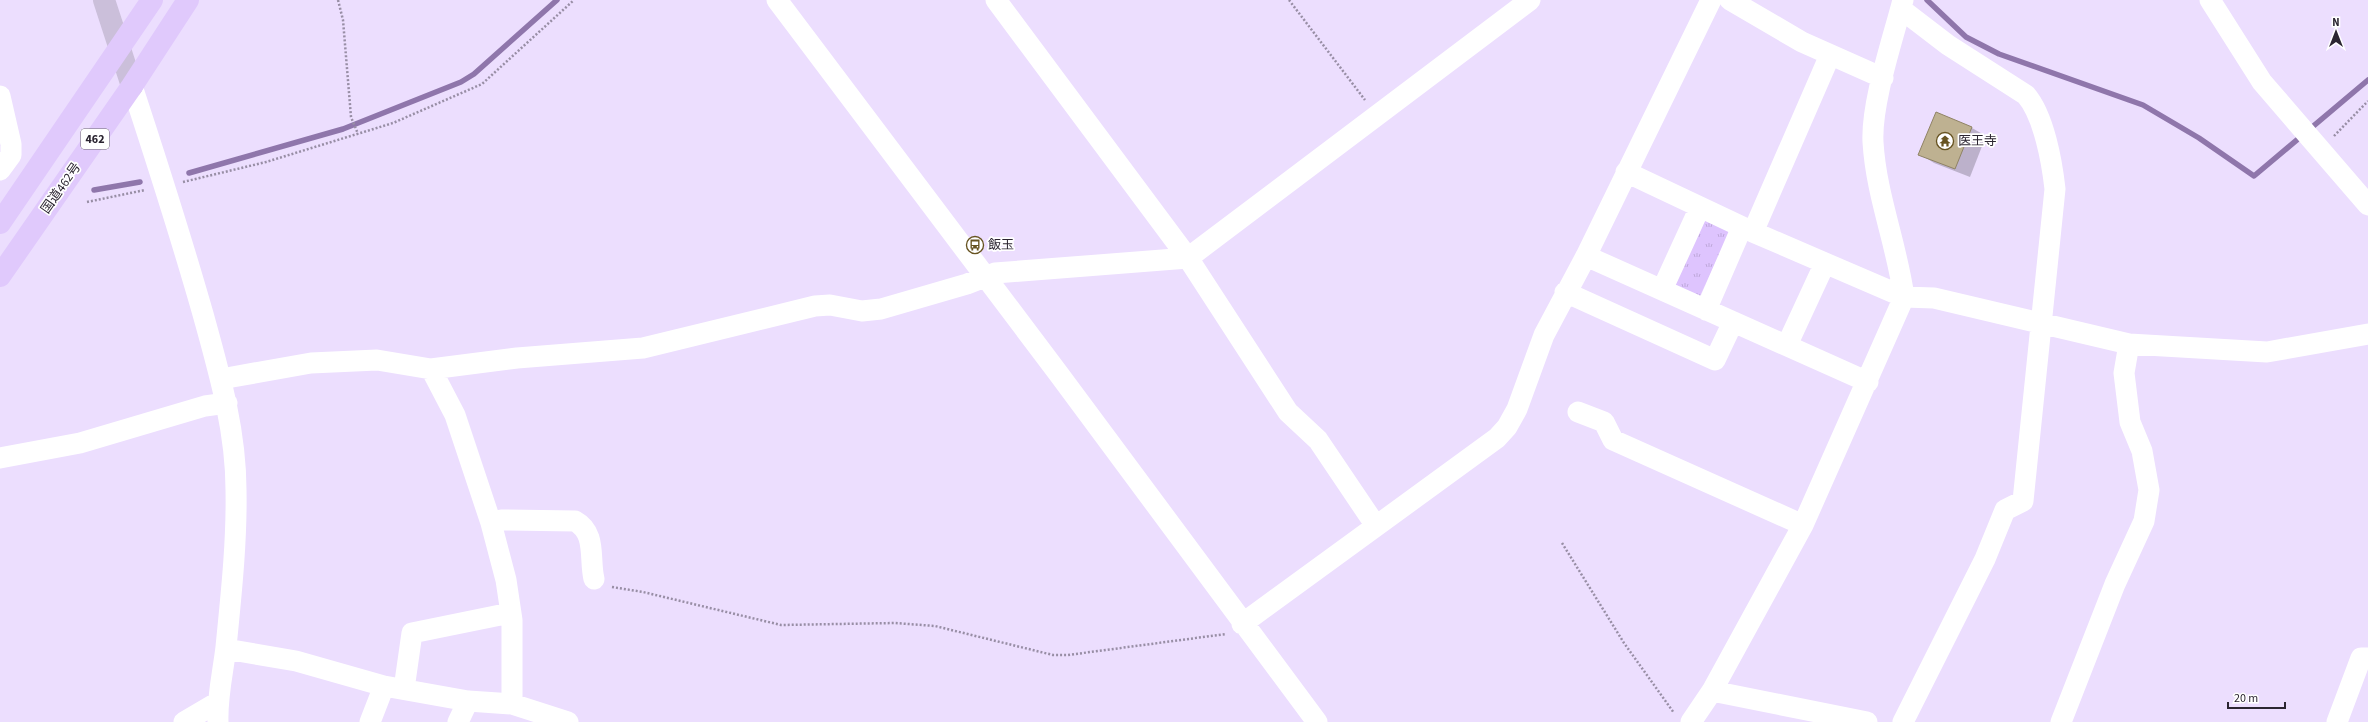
<svg xmlns="http://www.w3.org/2000/svg" width="2368" height="722" font-family="'Source Sans 3','Noto Sans JP',sans-serif">
<style>
.grass{fill:url(#grass-tufts)}
.shadow{fill:#0003}
.lines{fill:none;stroke-linecap:round;stroke-linejoin:round}
.stream{stroke:#8f76ab;stroke-width:5.5}
.building{fill:#beb191;stroke:#8f8365}
.path{stroke:#988ea5;stroke-width:2.5;stroke-dasharray:2 2;stroke-linecap:butt}
.minor{stroke:#fff;stroke-width:21}
.major{stroke:#cbbfda;stroke-width:22}
.highway{stroke:#e0c9fc;stroke-width:22}
.labels{text-anchor:middle;dominant-baseline:central;stroke-width:3.5;stroke-linejoin:round;paint-order:stroke}
.shield{fill:#fff;stroke:#6b666f;stroke-width:1}
.shield-label{font-size:12px;font-weight:bold;fill:#2b2531}
.poi-label{font-size:13px;fill:#2b2531;stroke:#fff;text-anchor:start}
.street-label{font-size:13px;fill:#2b2531;stroke:#fff}
</style>
<defs>
<pattern id="grass-tufts" width="24" height="20" patternUnits="userSpaceOnUse"><rect width="24" height="20" fill="#dec4fe"/><path d="M3 7l-1-3M5 7V3M7 7l1-3M15 17l-1-3M17 17v-4M19 17l1-3" fill="none" stroke="#bfa8da"/></pattern>
</defs>
<rect width="100%" height="100%" fill="#ecdefe"/>
<!-- grass -->
<path class="grass" d="M 1705,220 L 1730,232 L 1699,298 L 1674,287 Z"/>
<!-- shadow -->
<path class="shadow" d="M 1972,128 L 1986,136 L 1970,177 L 1934,163 L 1920,154 Z"/>
<g class="lines">
<!-- stream -->
<path class="stream" d="M 1927,0 L 1966,37 L 1999,54 L 2143,105 L 2199,138 L 2254,176 L 2368,80
M 189,173 L 343,129 L 461,82 L 474,74 L 557,0
M 94,190 L 140,182"/>
</g>
<!-- building -->
<path class="building" d="M 1936,112 L 1972,127 L 1955,169 L 1918,155 Z"/>
<g class="lines">
<!-- path -->
<path class="path" d="M 338,0 L 343,20 L 351,117 L 358,134
M 1289,0 L 1365,100
M 2334,136 L 2368,101
M 183,182 L 266,162 L 393,123 L 482,84 L 574,0
M 87,202 L 145,190
M 1562,543 L 1624,643 L 1674,713
M 612,587 L 643,592 L 781,625 L 895,623 L 935,626 L 1053,655 L 1068,655 L 1226,634"/>
<!-- minor -->
<path class="minor" d="M 777,0 L 1058,373 L 1317,722
M 996,0 L 1188,258 L 1288,412 L 1318,440 L 1376,526
M 1730,0 L 1802,42 L 1883,78
M 2210,0 L 2262,82 L 2368,205
M 1901,9 L 1948,45 L 2026,95 C 2044,116 2052,162 2055,189 L 2023,501 L 2005,510 L 1985,559 L 1903,722
M 132,86 C 157,162 181,237 203,314 C 219,372 236,430 236,490 C 237,542 231,596 226,647 C 223,673 217,696 218,722
M 0,96 L 11,144 L 11,155 L 0,170
M 1626,172 L 1753,232 L 1904,297 L 1934,298 L 2129,344 L 2267,352 L 2368,334
M 1753,232 L 1830,55
M 1586,256 L 1868,382
M 1662,290 L 1700,207
M 1565,292 L 1715,360 L 1733,322
M 1706,310 L 1742,227
M 1787,345 L 1825,263
M 431,369 L 455,415 L 491,523 L 506,580 L 512,620 L 512,704
M 221,379 L 311,363 L 377,360 L 431,369 L 517,358 L 643,348 L 815,306 L 830,305 L 862,311 L 881,309 L 967,284 L 995,273 L 1188,258 L 1530,0
M 1578,412 L 1604,422 L 1613,440 L 1803,525
M 0,458 L 80,443 L 205,406 L 227,403
M 491,523 L 501,520 L 575,521 C 597,533 589,559 594,579
M 1242,624 L 1497,438 L 1507,427 L 1517,409 L 1544,335 L 1586,256 L 1711,0
M 226,649 L 296,661 L 384,686 L 468,701 L 512,704 L 568,722
M 404,689 L 412,633 L 510,613
M 1712,691 L 1867,722
M 184,722 L 218,702
M 370,722 L 384,686
M 458,722 L 468,701
M 1691,722 L 1712,691 L 1803,525 L 1904,297 C 1897,245 1876,195 1873,142 C 1871,103 1893,39 1903,0
M 2061,722 L 2115,584 L 2144,521 L 2149,490 L 2142,451 L 2130,422 L 2124,373 L 2129,344
M 2337,722 L 2361,658 L 2368,658"/>
<!-- major -->
<path class="major" d="M 104,0 L 132,86"/>
<!-- highway -->
<path class="highway" d="M 0,223 L 152,0
M 0,276 L 132,86 L 188,0"/>
</g>
<!-- icons -->
<defs>
<g id="temple-ring" transform="scale(0.9)"><circle r="9.5" fill="#fff" stroke="#675321" stroke-width="1.5"/><path d="M0-6L5-2H3V0L6.5 2.5H4V6H1.5V3h-3V6H-4V2.5H-6.5L-3 0V-2H-5Z" fill="#675321"/></g>
<g id="bus-ring" transform="scale(0.9)"><circle r="9.5" fill="#fff" stroke="#675321" stroke-width="1.5"/><path d="M-5-6H5V4H4V6H2V4H-2V6H-4V4H-5ZM-3.5-4V0h7V-4ZM-3.5 1.2v1.5H-2V1.2ZM2 1.2v1.5H3.5V1.2Z" fill="#675321"/></g>
</defs>
<g fill-rule="evenodd">
<use href="#temple-ring" x="1945" y="141"/>
<use href="#bus-ring" x="975" y="245"/>
</g>
<g class="labels">
<!-- shield labels -->
<rect class="shield" x="81" y="129" width="28" height="20" rx="3"/>
<g class="shield-label">
<text x="95" y="139">462</text>
</g>
<!-- poi labels -->
<g class="poi-label">
<text x="1958" y="141">医王寺</text>
<text x="988" y="245">飯玉</text>
</g>
<!-- street labels -->
<g class="street-label">
<text transform="translate(61 188) rotate(-55)">国道462号</text>
</g>
</g>
<!-- north arrow -->
<g transform="translate(2336 32)" stroke="#ffffff" stroke-width="3" paint-order="stroke">
<path d="M0-3L7 15L0 10L-7 15Z" fill="#2b2531"/>
<text y="-6" font-size="11" font-weight="bold" text-anchor="middle" fill="#2b2531">N</text>
</g>
<!-- scale -->
<path d="M2228 702v6h57v-6" fill="none" stroke="#2b2531" stroke-width="2"/>
<text x="2234" y="702" font-size="12" fill="#2b2531" stroke="#ffffff" stroke-width="3" paint-order="stroke">20 m</text>
</svg>
